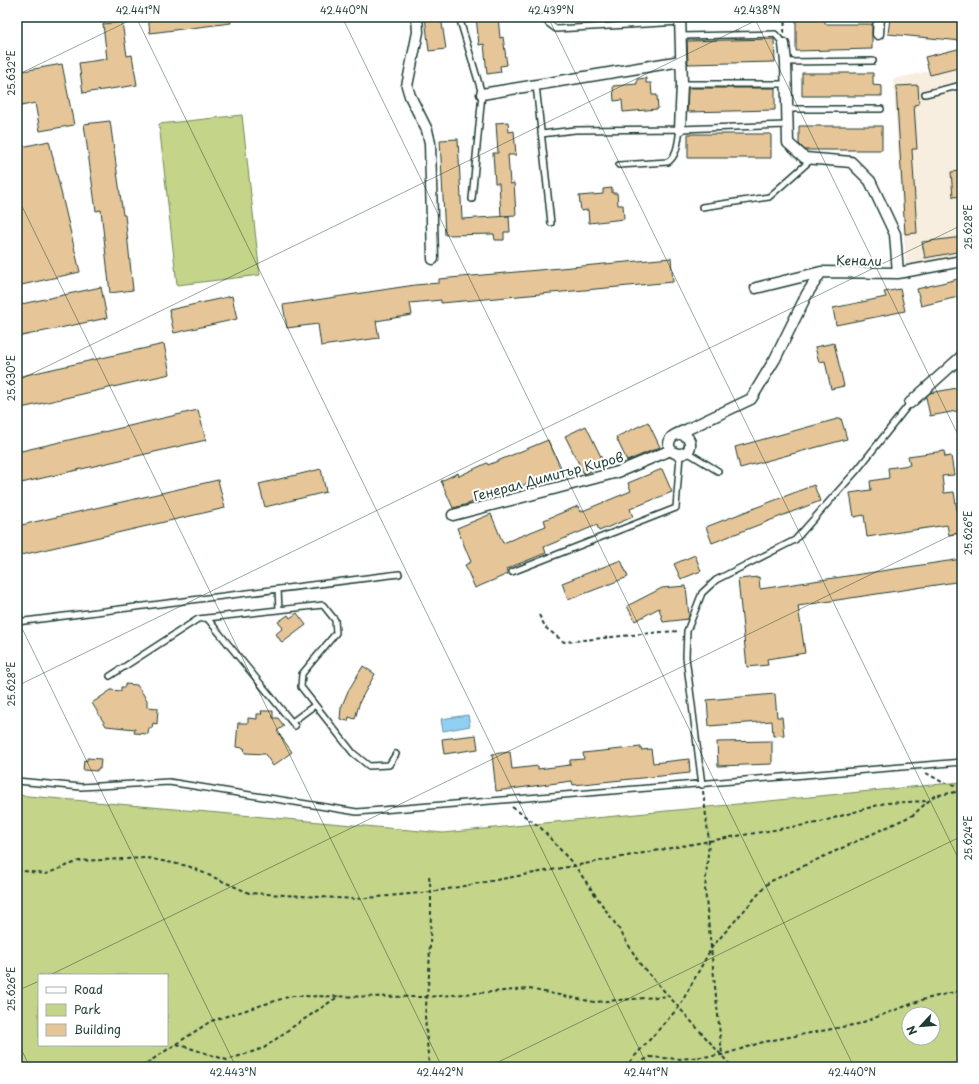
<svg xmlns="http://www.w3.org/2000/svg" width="979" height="1084" font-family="'Playpen Sans',sans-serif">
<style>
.built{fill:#f8eee0}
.green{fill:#c4d488;stroke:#72885e;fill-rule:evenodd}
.water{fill:#92d0f3;stroke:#6495a7}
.building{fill:#e6c698;stroke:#1f3d34}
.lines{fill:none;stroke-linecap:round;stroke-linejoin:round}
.service-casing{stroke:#1f3d34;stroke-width:8}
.minor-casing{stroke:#1f3d34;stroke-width:13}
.path{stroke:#1f3d34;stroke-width:2;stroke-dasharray:4 3;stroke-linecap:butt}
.service{stroke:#fff;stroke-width:5}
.minor{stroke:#fff;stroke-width:10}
.ticks{fill:none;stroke:#1f3d34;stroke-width:1;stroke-opacity:0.45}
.labels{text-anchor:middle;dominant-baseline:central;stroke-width:4;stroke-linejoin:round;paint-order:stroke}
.street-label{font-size:13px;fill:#1f3d34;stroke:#fff}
.neatline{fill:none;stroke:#1f3d34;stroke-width:1.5}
.ticks-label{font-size:10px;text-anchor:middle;fill:#1f3d34}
</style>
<rect width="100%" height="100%" fill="#fff"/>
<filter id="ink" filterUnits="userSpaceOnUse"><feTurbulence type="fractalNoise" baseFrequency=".025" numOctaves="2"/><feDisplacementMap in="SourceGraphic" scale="8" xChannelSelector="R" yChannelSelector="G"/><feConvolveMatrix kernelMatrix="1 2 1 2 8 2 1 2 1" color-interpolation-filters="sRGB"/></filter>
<g filter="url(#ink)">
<!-- built -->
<path class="built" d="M 962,64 L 962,255 L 906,265 L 893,79 Z"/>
<!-- green -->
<path class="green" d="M 242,115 L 260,275 L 177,285 L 159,124 Z
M 962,782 L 962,1067 L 17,1067 L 17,795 L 443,833 ZM 39,975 L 167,975 L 167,1045 L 39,1045 ZM 909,1014 L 933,1014 L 933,1038 L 909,1038 Z"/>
<!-- water -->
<path class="water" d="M 468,715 L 470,726 L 443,731 L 441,719 Z"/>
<!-- building -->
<path class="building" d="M 148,17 L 230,17 L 231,23 L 150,33 Z
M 425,17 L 441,17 L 446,49 L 429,51 Z
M 476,17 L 498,17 L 500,38 L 503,37 L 507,65 L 500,66 L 501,72 L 487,74 L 484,44 L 479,45 Z
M 796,17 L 825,17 L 825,24 L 872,24 L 872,49 L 796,51 Z
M 890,17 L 944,17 L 962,19 L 962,41 L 888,34 Z
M 122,22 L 127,56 L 132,55 L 137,85 L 83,93 L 79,63 L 107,59 L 103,24 Z
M 774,39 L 775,62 L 688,64 L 687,41 Z
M 962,48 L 962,67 L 930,75 L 925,57 Z
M 62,64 L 74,125 L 40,131 L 35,103 L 17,107 L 17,72 Z
M 802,73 L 873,73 L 873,85 L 882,86 L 882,96 L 802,96 Z
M 646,78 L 646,83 L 651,83 L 652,95 L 657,95 L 658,109 L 623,112 L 622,100 L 614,101 L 613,86 L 637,84 L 637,79 Z
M 918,85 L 919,104 L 914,105 L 917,149 L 912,149 L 917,233 L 905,234 L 896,86 Z
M 688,88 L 775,88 L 775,110 L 687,112 Z
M 110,121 L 123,215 L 125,215 L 133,290 L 110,293 L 101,210 L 96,211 L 84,124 Z
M 508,122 L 509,132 L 514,131 L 516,155 L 508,155 L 510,184 L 514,183 L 516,215 L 501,216 L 499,183 L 495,183 L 493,153 L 498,153 L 496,123 Z
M 799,126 L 882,126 L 882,150 L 805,150 L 799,144 Z
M 688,134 L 771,134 L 771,158 L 688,158 Z
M 458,139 L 462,219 L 509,216 L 510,232 L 504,232 L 504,240 L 495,240 L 494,234 L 445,235 L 440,140 Z
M 49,141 L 80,272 L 17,286 L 17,148 Z
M 962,171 L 962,196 L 953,197 L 951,172 Z
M 612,188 L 612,193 L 617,193 L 618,205 L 623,205 L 624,219 L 589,223 L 588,210 L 581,211 L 579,196 L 603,194 L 603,189 Z
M 962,237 L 962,251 L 925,258 L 922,242 Z
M 671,258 L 673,282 L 441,303 L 441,300 L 410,303 L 412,315 L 376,321 L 379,338 L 321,346 L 318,324 L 287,328 L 283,305 L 415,285 L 439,283 L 439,279 Z
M 962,278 L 962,296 L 921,306 L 917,289 Z
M 101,287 L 107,318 L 17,337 L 17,305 Z
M 900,289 L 905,311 L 836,325 L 833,308 L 886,297 L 884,292 Z
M 232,296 L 237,319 L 174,333 L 169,310 Z
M 834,343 L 844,386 L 831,389 L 825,361 L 819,362 L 815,347 Z
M 164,344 L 170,374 L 17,409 L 17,377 Z
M 962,387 L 962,410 L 930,416 L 926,397 L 930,393 Z
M 198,410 L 206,440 L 17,484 L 17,452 Z
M 841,418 L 847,439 L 740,468 L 735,447 Z
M 648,422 L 660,447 L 627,461 L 616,437 Z
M 586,426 L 605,465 L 584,474 L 565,436 Z
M 548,440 L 561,469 L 544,477 L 544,476 L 513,490 L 511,487 L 483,500 L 482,498 L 468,504 L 453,508 L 441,481 L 458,473 L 459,476 L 487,463 L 488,465 Z
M 944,451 L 945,457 L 951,456 L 954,475 L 942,476 L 944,493 L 954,492 L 957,510 L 962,509 L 962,533 L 949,535 L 947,525 L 867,537 L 864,515 L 854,517 L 850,493 L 871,490 L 870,481 L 889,478 L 888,468 L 910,465 L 908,456 Z
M 321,469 L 326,492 L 265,507 L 259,484 Z
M 662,469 L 672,492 L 630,509 L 633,517 L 599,531 L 597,525 L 544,547 L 546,553 L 506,569 L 508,574 L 475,588 L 465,565 L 471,562 L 457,528 L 491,514 L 503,543 L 546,526 L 544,520 L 578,506 L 580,512 L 631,491 L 628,483 Z
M 218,480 L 225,508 L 17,556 L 17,526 Z
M 814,485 L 820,501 L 712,543 L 706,527 Z
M 695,555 L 701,571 L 681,579 L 674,564 Z
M 962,559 L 962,581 L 798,606 L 805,653 L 767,659 L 768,665 L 747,667 L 738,579 L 759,577 L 760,589 Z
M 621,560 L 628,577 L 568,600 L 562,583 Z
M 686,586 L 689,616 L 688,619 L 663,622 L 659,608 L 635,621 L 627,606 L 662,588 Z
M 297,613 L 306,625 L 282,643 L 276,634 L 283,628 L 278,622 L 288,615 L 290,618 Z
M 363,666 L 375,674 L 360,701 L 355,719 L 349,717 L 348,721 L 340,719 L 341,708 L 348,691 Z
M 125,684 L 137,685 L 147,700 L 147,707 L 158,708 L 157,724 L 153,723 L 152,728 L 149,728 L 148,734 L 134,733 L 135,729 L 106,726 L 92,703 L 111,690 L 121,691 L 121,687 L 125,687 Z
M 775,694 L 777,717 L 782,717 L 784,735 L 773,736 L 772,721 L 709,726 L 707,700 Z
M 261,711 L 273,711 L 273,718 L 278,718 L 284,726 L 277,731 L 292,752 L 273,766 L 265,754 L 245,753 L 244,748 L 236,747 L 238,723 L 248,723 L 248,718 L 257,719 L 257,714 L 262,714 Z
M 476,735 L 478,749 L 444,754 L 442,739 Z
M 772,741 L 772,764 L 718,766 L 717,742 Z
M 641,747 L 641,750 L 651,749 L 653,763 L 689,759 L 690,773 L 573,785 L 572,781 L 496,791 L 492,754 L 510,752 L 512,769 L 538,766 L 538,769 L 570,765 L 570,760 L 584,759 L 583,753 Z
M 87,758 L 101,759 L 100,769 L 97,769 L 97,771 L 83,770 L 84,760 L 87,761 Z"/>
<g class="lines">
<!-- service casing -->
<g class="service-casing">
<path id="service" d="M 459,17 L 482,94 L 472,199
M 548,17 L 548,23 L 556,29 L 681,22
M 681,36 L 775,34 L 784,44
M 786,62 L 873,61
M 682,84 L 787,84
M 536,85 L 551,223
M 925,94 L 962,85
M 787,109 L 881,109
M 541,134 L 575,130 L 680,129 L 787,125
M 619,165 L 668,162 C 678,155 678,140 680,129
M 702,207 L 769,197 L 812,159
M 687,452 L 718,471
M 512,572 L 676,508 L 680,455
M 278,589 L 279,610
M 207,618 L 295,726
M 17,622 L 399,574
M 110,676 L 198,619 L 323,605 L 335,620 L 336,633 L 302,674 L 301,687 L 353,753 L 369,766 L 389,765 L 396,754
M 292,722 L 315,705
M 17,781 L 81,787 L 169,782 L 357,812 L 962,762
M 702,785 L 686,657 L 687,631 L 702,593 L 716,580 L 795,540 L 858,469 L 910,403"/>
</g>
<!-- minor casing -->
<g class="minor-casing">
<path id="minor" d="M 417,17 L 418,32 L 407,86 L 410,96 L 427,130 L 430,143 L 433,259
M 878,34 L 879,17
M 784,44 L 786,62 L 788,143 L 805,158 L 851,162 L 870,181 L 895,234 L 898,273
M 482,94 L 681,61
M 680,129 L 682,84 L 680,17
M 756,288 L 821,272 L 898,273 L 962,261
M 910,403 L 962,356
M 680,434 C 690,436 693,445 687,452 C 676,458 664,449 671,438 C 674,434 683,432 688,429 L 751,399 L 775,359 L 807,294 L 821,272
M 453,515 L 618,472 L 671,450"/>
</g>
<!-- path -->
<path class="path" d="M 784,33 L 785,17
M 539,615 L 546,628 L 564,642 L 661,632 L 680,631
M 926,773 L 942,782 L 962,787
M 703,791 L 709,841 L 705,890 L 722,1054
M 512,807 L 540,827 L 575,866 L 619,929 L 640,964 L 732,1067
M 17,870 L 46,874 L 79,861 L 147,858 L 188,866 L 249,893 L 356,899 L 431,892 L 731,837 L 817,823 L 885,803 L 928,801
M 429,876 L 431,892 L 431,912 L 429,975 L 425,1016 L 429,1067
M 177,1044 L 227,1060 L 264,1048 L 288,1030 L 339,996
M 141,1067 L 211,1021 L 291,996 L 426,997 L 529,989 L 594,1002 L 670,996
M 625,1067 L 679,1007 L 712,947 L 769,882 L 913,815 L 934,796 L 962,791
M 631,1067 L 650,1057 L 680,1059 L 722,1055 L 763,1042 L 858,1024 L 922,1000 L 962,990"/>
<!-- service -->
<use href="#service" class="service"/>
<!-- minor -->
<use href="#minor" class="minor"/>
</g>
</g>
<!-- ticks -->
<path class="ticks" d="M 136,17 L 648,1067M 342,17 L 854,1067M 548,17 L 962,866M 754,17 L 962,443M 960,17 L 962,20M 17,75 L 137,17M 17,196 L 442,1067M 17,381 L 763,17M 17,618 L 236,1067M 17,686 L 962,225M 50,975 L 962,530M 17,991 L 39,981M 17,1041 L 30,1067M 488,1067 L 962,836"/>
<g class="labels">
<!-- street labels -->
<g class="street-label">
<text transform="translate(859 260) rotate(1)">Кенали</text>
<text transform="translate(548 476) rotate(-15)">Генерал Димитър Киров</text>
</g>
</g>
<!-- margin -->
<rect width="979" height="1084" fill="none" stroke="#fff" stroke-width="44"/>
<!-- legend -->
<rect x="38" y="974" width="130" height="72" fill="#ffffff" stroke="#a5b1ae"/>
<rect x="46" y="987" width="20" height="6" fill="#ffffff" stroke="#a5b1ae"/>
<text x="74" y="994" font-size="12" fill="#1f3d34">Road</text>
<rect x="46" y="1004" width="20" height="12" fill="#c4d488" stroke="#a5b1ae"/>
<text x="74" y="1014" font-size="12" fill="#1f3d34">Park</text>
<rect x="46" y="1024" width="20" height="12" fill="#e6c698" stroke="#a5b1ae"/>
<text x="74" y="1034" font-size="12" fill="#1f3d34">Building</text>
<!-- north arrow -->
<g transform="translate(921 1026) rotate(244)"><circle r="19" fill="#ffffff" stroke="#a5b1ae"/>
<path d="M0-3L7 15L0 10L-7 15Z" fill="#1f3d34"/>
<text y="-6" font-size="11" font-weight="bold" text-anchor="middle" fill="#1f3d34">N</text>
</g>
<rect x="22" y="22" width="935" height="1040" class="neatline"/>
<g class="ticks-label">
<text x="138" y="14">42.441°N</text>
<text x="344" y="14">42.440°N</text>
<text x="551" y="14">42.439°N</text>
<text x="757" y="14">42.438°N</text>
<text transform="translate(11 73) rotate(-90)" y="4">25.632°E</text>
<text transform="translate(968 227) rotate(-90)" y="4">25.628°E</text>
<text transform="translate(11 378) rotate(-90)" y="4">25.630°E</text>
<text transform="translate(968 533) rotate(-90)" y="4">25.626°E</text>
<text transform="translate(11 684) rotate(-90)" y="4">25.628°E</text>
<text transform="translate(968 838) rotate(-90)" y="4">25.624°E</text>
<text transform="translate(11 989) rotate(-90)" y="4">25.626°E</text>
<text x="233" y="1076">42.443°N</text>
<text x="440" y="1076">42.442°N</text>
<text x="646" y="1076">42.441°N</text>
<text x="852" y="1076">42.440°N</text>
</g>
</svg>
